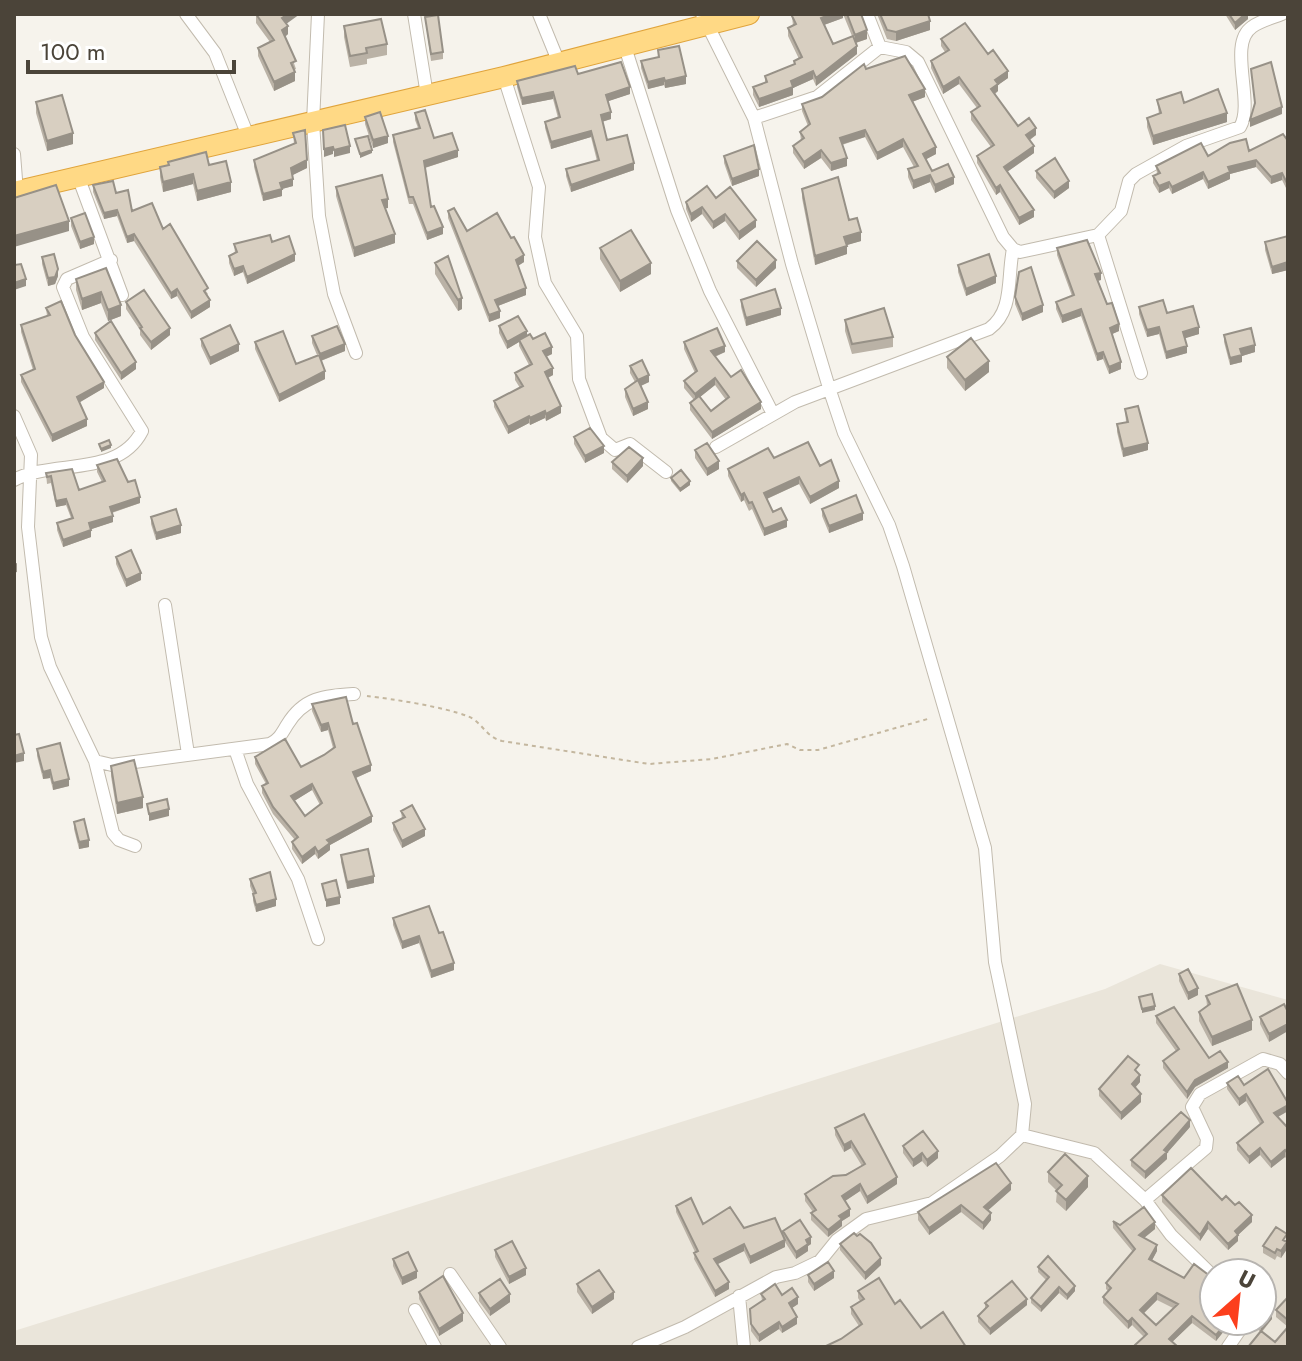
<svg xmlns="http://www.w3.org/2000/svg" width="1302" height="1361" font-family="Jost,sans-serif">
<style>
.residential{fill:#eae5da;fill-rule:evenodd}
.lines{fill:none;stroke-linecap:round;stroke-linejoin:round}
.minor-casing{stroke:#c2bbae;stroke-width:14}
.trunk-casing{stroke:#e0a43c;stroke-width:22}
.path{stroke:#c4b79f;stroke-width:2;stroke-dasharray:4 4;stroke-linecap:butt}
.minor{stroke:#fff;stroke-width:12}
.trunk{stroke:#ffd985;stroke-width:20}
.wall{fill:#bab2a6;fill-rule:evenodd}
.shaded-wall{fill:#979187}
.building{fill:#d8cfc1;stroke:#979187;stroke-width:2;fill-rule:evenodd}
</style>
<rect width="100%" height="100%" fill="#f6f3ec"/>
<!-- residential -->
<path class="residential" d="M 1160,964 L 1288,1000 L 1288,1347 L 14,1347 L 14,1331 L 1105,989 ZM 1214,1273 L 1262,1273 L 1262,1321 L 1214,1321 Z"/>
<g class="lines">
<!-- minor casing -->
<g class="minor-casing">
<path id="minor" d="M 186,14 L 215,53 L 248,136
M 318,14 L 313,122 L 319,216 L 334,294 L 356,353
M 414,14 L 427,95
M 539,14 L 559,63
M 867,14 L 880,47 L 906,52 L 918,62 L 1003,237 L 1013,249 L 1020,252 L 1098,235 L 1141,373
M 625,47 L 677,210 L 710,291 L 772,412
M 504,77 L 539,187 L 535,237 L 545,283 L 577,336 L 579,379 L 601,438 L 615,450 L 630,444 L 666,472
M 754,118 L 817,97 L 880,47
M 14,154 L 17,192
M 79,179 L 122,295
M 1098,235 L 1121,211 L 1129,181 L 1136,174 L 1186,146 L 1240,127 C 1255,103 1227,44 1252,27 C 1260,21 1272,18 1282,14
M 14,416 L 31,455 L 28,527 L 41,637 L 50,667 L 95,761 L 112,765 L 270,744 C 279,740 282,733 287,725 C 304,697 324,696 354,694
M 716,447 L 795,402 L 989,329 C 1014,311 1007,278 1013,249
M 14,480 C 53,459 118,478 142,431 L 83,337 L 63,287 L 67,279 L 111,260
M 165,605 L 188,754
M 235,749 L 247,784 L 298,879 L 318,939
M 95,761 L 113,833 L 119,840 L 135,846
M 1022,1135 L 1094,1153 L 1145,1200 L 1206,1148 L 1207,1139 L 1192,1107 L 1200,1094 L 1263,1059 L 1280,1064 L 1288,1073
M 1145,1200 L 1171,1235 L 1214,1277
M 450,1274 L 500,1347
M 739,1296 L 744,1347
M 415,1310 L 435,1347
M 638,1347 L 685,1327 L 776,1277 L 795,1273 L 820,1261 L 837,1240 L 866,1219 L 932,1203 L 1000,1156 L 1022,1135 L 1025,1104 L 995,962 L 985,848 L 903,566 L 889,525 L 844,433 L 830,391 L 792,264 L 754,118 L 702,14
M 1228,1347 L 1246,1321"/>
</g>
<!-- trunk casing -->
<g class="trunk-casing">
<path id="trunk" d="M 14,192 L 504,77 L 749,14"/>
</g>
<!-- path -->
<path class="path" d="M 367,696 C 393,699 444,707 467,716 C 482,721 485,737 502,741 L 649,764 L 712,759 L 787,744 L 800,750 L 818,750 L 931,718"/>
<!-- minor -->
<use href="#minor" class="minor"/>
<!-- trunk -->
<use href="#trunk" class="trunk"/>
</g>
<!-- wall -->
<path class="wall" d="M 256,14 L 286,24 L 288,34 L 285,37 L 296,69 L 294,70 L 295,81 L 274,91 L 258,56 L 258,48 L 270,42 L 256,23 Z
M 843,14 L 861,14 L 867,39 L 856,43 L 857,54 L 816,86 L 813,79 L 793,88 L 793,95 L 759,107 L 753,95 L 753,87 L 765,83 L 765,76 L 794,65 L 794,61 L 799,59 L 788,36 L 788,28 L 793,26 L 792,16 L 843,14 L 843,18 L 824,25 L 833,44 L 852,36 Z
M 877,14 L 909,14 L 930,30 L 896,41 L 887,39 Z
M 1225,14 L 1248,14 L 1248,19 L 1235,30 Z
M 425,17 L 443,52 L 443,59 L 431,61 Z
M 344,26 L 387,44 L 387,55 L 367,59 L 367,64 L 350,67 L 344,37 Z
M 941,39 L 988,54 L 1008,78 L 998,85 L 998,91 L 995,94 L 1018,126 L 1036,135 L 1030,140 L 1034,153 L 1007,172 L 1034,217 L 1019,225 L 1000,192 L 996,195 L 977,163 L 977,156 L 991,147 L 971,120 L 971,112 L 977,108 L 959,84 L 943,94 L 931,68 L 931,61 L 945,52 L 941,46 Z
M 658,50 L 686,84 L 665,88 L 664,85 L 648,89 L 641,68 L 641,61 L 658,57 Z
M 866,69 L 925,97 L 912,102 L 936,154 L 926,159 L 932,171 L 954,184 L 935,193 L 930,182 L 913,189 L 908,177 L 908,169 L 914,167 L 903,147 L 877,160 L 865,137 L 842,145 L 847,166 L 831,171 L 821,158 L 804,169 L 793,153 L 793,146 L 801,141 L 800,132 L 808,126 L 802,111 L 802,104 L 822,97 Z
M 578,74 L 630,94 L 608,101 L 611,119 L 602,122 L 607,140 L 634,170 L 571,192 L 566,176 L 566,169 L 597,161 L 591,137 L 551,149 L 545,128 L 545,122 L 558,118 L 553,99 L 522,105 L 517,87 L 517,81 Z
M 1157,100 L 1184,103 L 1227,122 L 1153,145 L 1147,127 L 1147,118 L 1159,114 Z
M 36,102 L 73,144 L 47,151 L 36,113 Z
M 415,113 L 434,138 L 458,157 L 425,168 L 431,207 L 443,234 L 427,240 L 413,204 L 409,204 L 393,142 L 393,135 L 418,128 L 415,120 Z
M 365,117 L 388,143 L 373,148 L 365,124 Z
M 293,133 L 307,168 L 292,175 L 293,186 L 282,189 L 282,196 L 263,201 L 254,167 L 254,160 L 294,144 Z
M 1288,141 L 1288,192 L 1282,180 L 1271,184 L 1256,167 L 1230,174 L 1230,179 L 1208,189 L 1203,179 L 1172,194 L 1169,188 L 1159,193 L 1153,183 L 1153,176 L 1157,174 L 1156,166 L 1208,156 L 1249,151 Z
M 724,156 L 759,176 L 732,186 L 724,163 Z
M 168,162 L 231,192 L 197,201 L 193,184 L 163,192 L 160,177 L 160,167 L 168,165 Z
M 1036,171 L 1069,188 L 1054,199 L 1036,178 Z
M 93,185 L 116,193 L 132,211 L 163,229 L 208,294 L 207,295 L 210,307 L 191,319 L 177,296 L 171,299 L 134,241 L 127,243 L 117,216 L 104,219 L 93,192 Z
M 336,187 L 388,208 L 385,208 L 395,243 L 354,257 L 336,196 Z
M 802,189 L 849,220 L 861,241 L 846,245 L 847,254 L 815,265 L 802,198 Z
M 716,198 L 756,227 L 739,240 L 725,221 L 713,229 L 702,214 L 691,222 L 686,209 L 686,202 Z
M 448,211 L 467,231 L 524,262 L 518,266 L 526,295 L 498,306 L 500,318 L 489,322 L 448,218 Z
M 71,218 L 94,244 L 80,249 L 71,226 Z
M 1288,236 L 1288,270 L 1272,274 L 1265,250 L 1265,242 Z
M 272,242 L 295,261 L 247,284 L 243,272 L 234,276 L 229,263 L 229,256 L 235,253 L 234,244 Z
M 600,248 L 651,274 L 620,292 L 600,259 Z
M 1057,248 L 1101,280 L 1098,281 L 1119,331 L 1112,334 L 1121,369 L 1109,374 L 1103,359 L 1097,361 L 1081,316 L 1062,323 L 1056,309 L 1056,302 L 1072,296 L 1057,255 Z
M 448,256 L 462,309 L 458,311 L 435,274 L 435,263 Z
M 42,257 L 58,276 L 55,284 L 48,286 L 42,264 Z
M 737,261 L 776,268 L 756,287 L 737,268 Z
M 958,265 L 996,283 L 966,296 L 958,272 Z
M 76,279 L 121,305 L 121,316 L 108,321 L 101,303 L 82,310 L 76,290 Z
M 1015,297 L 1043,312 L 1022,321 L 1015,304 Z
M 741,300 L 781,315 L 746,326 L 741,307 Z
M 126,302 L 170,335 L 151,350 L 140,335 L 140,330 L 126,309 Z
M 1139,307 L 1167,313 L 1199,334 L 1184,338 L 1187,353 L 1166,359 L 1159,334 L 1147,337 L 1139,314 Z
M 46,308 L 75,335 L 104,388 L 79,402 L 87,426 L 52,442 L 21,382 L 21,375 L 33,370 L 21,332 L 21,325 L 47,316 Z
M 845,320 L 893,337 L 893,347 L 852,354 L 845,331 Z
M 499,326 L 527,336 L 552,354 L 546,357 L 553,375 L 548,378 L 561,413 L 546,421 L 545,418 L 530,425 L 529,423 L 508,434 L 494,407 L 494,401 L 520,388 L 515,380 L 515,373 L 529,365 L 519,346 L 519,342 L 507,349 L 499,333 Z
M 95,333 L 136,369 L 121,380 L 95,340 Z
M 1224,335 L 1255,352 L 1242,356 L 1242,362 L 1230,365 L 1224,342 Z
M 312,336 L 345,351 L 321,361 L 325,379 L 279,402 L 255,349 L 255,342 L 296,364 L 317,355 L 312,343 Z
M 201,339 L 239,351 L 210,365 L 201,346 Z
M 684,342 L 725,352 L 715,357 L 731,377 L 761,409 L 712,439 L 690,410 L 690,403 L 694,400 L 684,388 L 684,381 L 695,373 L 684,349 ZM 715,385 L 726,400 L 711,411 L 700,397 Z
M 947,357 L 989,372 L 965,391 L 947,368 Z
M 630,366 L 649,382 L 641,386 L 648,409 L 633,416 L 625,397 L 625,389 L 635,382 L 630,373 Z
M 1125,409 L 1148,450 L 1123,457 L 1117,432 L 1117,424 L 1126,422 Z
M 574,437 L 604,453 L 585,463 L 574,444 Z
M 695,450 L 719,469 L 707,476 L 695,458 Z
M 774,458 L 820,466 L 839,488 L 810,504 L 799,484 L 767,499 L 773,512 L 787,527 L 764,536 L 752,509 L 749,511 L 744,500 L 741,502 L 728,476 L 728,469 Z
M 612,462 L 643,466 L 627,483 L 612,469 Z
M 97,465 L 128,482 L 140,503 L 112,513 L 113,522 L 91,529 L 91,537 L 63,547 L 57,530 L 57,523 L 71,518 L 66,505 L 56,507 L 51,483 L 47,484 L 46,473 L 79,490 L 102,482 L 97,472 Z
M 671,478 L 690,485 L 680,492 L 671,481 Z
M 822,509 L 863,520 L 829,533 L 822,516 Z
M 151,517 L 181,533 L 156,540 L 151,524 Z
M 116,557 L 141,580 L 126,587 L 116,564 Z
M 312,704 L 353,724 L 371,771 L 356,778 L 372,822 L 330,845 L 330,850 L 318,859 L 315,854 L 302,864 L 292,849 L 292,842 L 295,840 L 273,814 L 262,793 L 262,786 L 266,784 L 255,764 L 255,757 L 301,767 L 324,755 L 333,748 L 328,730 L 321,732 L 312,711 ZM 312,790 L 320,805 L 305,816 L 294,801 Z
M 37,749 L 69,786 L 53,790 L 50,778 L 43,779 L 37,756 Z
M 111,766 L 143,808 L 117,814 L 111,776 Z
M 401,811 L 425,836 L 402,848 L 393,830 L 393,823 L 402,819 Z
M 74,822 L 89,847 L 79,849 L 74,829 Z
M 341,855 L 374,883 L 347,889 L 341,862 Z
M 250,879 L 276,906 L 256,912 L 253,901 L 253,894 L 250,886 Z
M 393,918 L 439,933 L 454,970 L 431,978 L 419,943 L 402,949 L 393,925 Z
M 1179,974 L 1198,995 L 1188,1000 L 1179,981 Z
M 1206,996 L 1252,1030 L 1212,1046 L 1199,1021 L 1199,1012 L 1207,1006 Z
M 1284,1004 L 1269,1042 L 1260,1024 L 1260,1017 Z
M 1156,1016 L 1209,1058 L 1228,1068 L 1195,1087 L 1187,1099 L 1163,1068 L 1163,1061 L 1176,1051 L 1156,1023 Z
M 1138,1073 L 1140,1082 L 1135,1088 L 1141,1102 L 1121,1120 L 1099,1096 L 1099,1089 Z
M 1227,1083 L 1244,1085 L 1288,1103 L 1288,1111 L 1278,1117 L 1288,1128 L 1288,1160 L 1285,1157 L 1271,1168 L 1260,1155 L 1249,1164 L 1237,1150 L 1237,1143 L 1260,1124 L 1246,1101 L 1239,1106 L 1227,1089 Z
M 864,1114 L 897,1184 L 867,1204 L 860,1191 L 845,1201 L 850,1216 L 842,1221 L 842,1226 L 828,1237 L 811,1220 L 811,1213 L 813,1212 L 805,1201 L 805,1194 L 862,1166 L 851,1148 L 844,1152 L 835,1135 L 835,1128 Z
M 1190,1127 L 1167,1153 L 1167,1159 L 1145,1179 L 1131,1166 L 1131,1160 Z
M 903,1146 L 938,1158 L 927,1167 L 922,1161 L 913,1167 L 903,1153 Z
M 1048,1172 L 1088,1187 L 1066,1211 L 1056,1202 L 1057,1191 L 1048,1182 Z
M 1011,1190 L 988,1210 L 991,1220 L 983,1230 L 961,1212 L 929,1235 L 918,1220 L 918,1212 Z
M 1162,1195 L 1222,1200 L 1252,1222 L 1238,1235 L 1238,1241 L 1228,1250 L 1208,1229 L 1200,1241 L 1162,1202 Z
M 676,1206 L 703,1224 L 744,1228 L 783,1235 L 783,1231 L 811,1244 L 808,1246 L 808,1251 L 796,1259 L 785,1242 L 785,1247 L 750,1264 L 744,1251 L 717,1264 L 729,1289 L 715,1297 L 694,1259 L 695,1252 L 676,1212 Z
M 1113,1221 L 1120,1225 L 1155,1229 L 1144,1238 L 1157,1251 L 1152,1260 L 1214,1321 L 1232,1321 L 1216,1341 L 1192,1323 L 1172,1342 L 1177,1347 L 1135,1347 L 1135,1345 L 1144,1337 L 1132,1325 L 1128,1329 L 1103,1303 L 1103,1297 L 1108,1291 L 1106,1289 L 1106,1283 L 1133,1252 L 1113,1228 ZM 1157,1300 L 1173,1308 L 1156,1325 L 1144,1313 Z
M 857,1236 L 881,1265 L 865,1280 L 840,1250 L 840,1244 Z
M 1287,1241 L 1287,1249 L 1281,1258 L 1277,1256 L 1275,1260 L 1263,1253 L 1263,1246 Z
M 495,1250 L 526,1275 L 509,1284 L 495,1257 Z
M 393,1259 L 417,1278 L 402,1285 L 393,1266 Z
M 1038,1267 L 1075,1291 L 1067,1300 L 1059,1293 L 1041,1312 L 1031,1303 L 1031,1298 L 1046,1280 L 1038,1272 Z
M 808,1275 L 834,1278 L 814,1291 L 808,1282 Z
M 577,1284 L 614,1299 L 592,1314 L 577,1292 Z
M 858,1291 L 895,1304 L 921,1328 L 841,1339 L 859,1326 L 851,1314 L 851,1307 L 860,1301 L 858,1298 Z
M 419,1292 L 463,1321 L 439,1336 L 419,1299 Z
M 479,1293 L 510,1302 L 490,1316 L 479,1301 Z
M 761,1294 L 782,1295 L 798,1304 L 792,1308 L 797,1324 L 782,1333 L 779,1329 L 759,1342 L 751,1331 L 750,1309 L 762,1301 Z
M 1288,1297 L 1288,1347 L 1248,1347 L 1261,1332 L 1253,1326 L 1253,1321 L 1262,1321 L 1272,1319 L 1262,1332 L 1275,1342 L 1288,1327 L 1276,1317 L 1276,1310 Z
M 985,1303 L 1027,1305 L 990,1335 L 978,1322 L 978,1316 L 985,1309 Z"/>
<!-- shaded-wall -->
<path class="shaded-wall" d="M 288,14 L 300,14 L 282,27 L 282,18 Z
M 832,14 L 843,14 L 843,18 L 821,26 L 821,18 Z
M 1245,14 L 1248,14 L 1248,19 L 1235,30 L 1235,23 Z
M 930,21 L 930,30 L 896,41 L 896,32 Z
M 288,26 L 288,34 L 282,39 L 282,30 Z
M 867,30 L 867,39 L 855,43 L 855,35 Z
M 857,46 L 857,54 L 816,86 L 816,78 Z
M 813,71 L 813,79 L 793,88 L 793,95 L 759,107 L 759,99 L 791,81 Z
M 1008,71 L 1008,78 L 998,85 L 998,91 L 991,96 L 991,89 L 995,80 Z
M 295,72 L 295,81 L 274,91 L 274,82 Z
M 686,76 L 686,84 L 665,88 L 665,81 Z
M 959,77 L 959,84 L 943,94 L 943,87 Z
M 664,78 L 664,85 L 648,89 L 648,82 Z
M 630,87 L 630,94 L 606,102 L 606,95 Z
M 925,89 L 925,97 L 909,103 L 909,95 Z
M 553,92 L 553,99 L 522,105 L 522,98 Z
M 1282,107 L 1282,114 L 1250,127 L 1250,120 Z
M 611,112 L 611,119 L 601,122 L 601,115 Z
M 1227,113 L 1227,122 L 1153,145 L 1153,136 Z
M 1036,128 L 1036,135 L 1026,142 L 1026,135 Z
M 865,130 L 865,137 L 840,145 L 840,138 Z
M 591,131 L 591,137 L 551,149 L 551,142 Z
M 73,133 L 73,144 L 47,151 L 47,141 Z
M 388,136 L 388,143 L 373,148 L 373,140 Z
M 903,139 L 903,147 L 877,160 L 877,153 Z
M 350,146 L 350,153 L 334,157 L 334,150 Z
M 1034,146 L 1034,153 L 1004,174 L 1004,167 Z
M 333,147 L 333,154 L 324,157 L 324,149 Z
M 936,147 L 936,154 L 923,161 L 923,154 Z
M 372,150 L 372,153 L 360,158 L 360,154 Z
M 458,150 L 458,157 L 424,168 L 424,161 Z
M 821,150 L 821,158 L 804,169 L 804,162 Z
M 847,158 L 847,166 L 831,171 L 831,163 Z
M 307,160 L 307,168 L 291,176 L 291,168 Z
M 1256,160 L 1256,167 L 1230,174 L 1230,179 L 1208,189 L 1208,182 L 1228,167 Z
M 634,163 L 634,170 L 571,192 L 571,185 Z
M 759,169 L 759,176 L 732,186 L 732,179 Z
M 1203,172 L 1203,179 L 1172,194 L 1172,187 Z
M 1282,173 L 1282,180 L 1271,184 L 1271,177 Z
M 193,174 L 193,184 L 163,192 L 163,182 Z
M 930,175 L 930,182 L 913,189 L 913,181 Z
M 954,177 L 954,184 L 935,193 L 935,185 Z
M 293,179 L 293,186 L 282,189 L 282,196 L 263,201 L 263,194 L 280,183 Z
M 1069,181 L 1069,188 L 1054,199 L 1054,192 Z
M 231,182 L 231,192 L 197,201 L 197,191 Z
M 1169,182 L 1169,188 L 1159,193 L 1159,186 Z
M 1000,185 L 1000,192 L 996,195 L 996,188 Z
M 388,199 L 388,208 L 382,209 L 382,200 Z
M 702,207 L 702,214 L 691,222 L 691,214 Z
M 117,210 L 117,216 L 104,219 L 104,213 Z
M 1034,210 L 1034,217 L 1019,225 L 1019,218 Z
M 725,214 L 725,221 L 713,229 L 713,222 Z
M 756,220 L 756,227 L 739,240 L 739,232 Z
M 69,221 L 69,231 L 14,247 L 14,236 Z
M 443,227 L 443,234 L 427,240 L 427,233 Z
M 861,232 L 861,241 L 844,246 L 844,237 Z
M 134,234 L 134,241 L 127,243 L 127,237 Z
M 395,234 L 395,243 L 354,257 L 354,248 Z
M 94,237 L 94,244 L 80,249 L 80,242 Z
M 847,246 L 847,254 L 815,265 L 815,256 Z
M 295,254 L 295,261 L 247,284 L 247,277 Z
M 524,255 L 524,262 L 516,267 L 516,260 Z
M 776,260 L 776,268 L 756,287 L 756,280 Z
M 1288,262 L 1288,270 L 1272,274 L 1272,267 Z
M 651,263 L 651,274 L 620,292 L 620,281 Z
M 243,266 L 243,272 L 234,276 L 234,269 Z
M 58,269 L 58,276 L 55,284 L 48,286 L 48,278 Z
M 1101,273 L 1101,280 L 1095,281 L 1095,274 Z
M 996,276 L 996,283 L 966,296 L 966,289 Z
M 26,279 L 26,286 L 14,290 L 14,283 Z
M 526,288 L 526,295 L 495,307 L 495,300 Z
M 177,289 L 177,296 L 171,299 L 171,293 Z
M 101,292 L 101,303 L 82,310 L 82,299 Z
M 462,298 L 462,309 L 458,311 L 458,300 Z
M 210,300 L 210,307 L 191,319 L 191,312 Z
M 121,305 L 121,316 L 108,321 L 108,310 Z
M 1043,305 L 1043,312 L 1022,321 L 1022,314 Z
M 781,308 L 781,315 L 746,326 L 746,318 Z
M 1081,309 L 1081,316 L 1062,323 L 1062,316 Z
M 500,311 L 500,318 L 489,322 L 489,315 Z
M 1119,324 L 1119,331 L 1110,335 L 1110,328 Z
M 1159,327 L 1159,334 L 1147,337 L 1147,330 Z
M 1199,327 L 1199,334 L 1183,339 L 1183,332 Z
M 170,328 L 170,335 L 151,350 L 151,342 Z
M 527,331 L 527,339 L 519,340 L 519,342 L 507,349 L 507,342 Z
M 239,344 L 239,351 L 210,365 L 210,358 Z
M 345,344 L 345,351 L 320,361 L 320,354 Z
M 1255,345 L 1255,352 L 1242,356 L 1242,362 L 1230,365 L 1230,358 L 1240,349 Z
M 725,346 L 725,352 L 711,358 L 711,351 Z
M 1187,346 L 1187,353 L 1166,359 L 1166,352 Z
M 552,347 L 552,354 L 543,358 L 543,351 Z
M 1103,352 L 1103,359 L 1097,361 L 1097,354 Z
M 989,361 L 989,372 L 965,391 L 965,380 Z
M 136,362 L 136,369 L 121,380 L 121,373 Z
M 1121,362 L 1121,369 L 1109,374 L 1109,367 Z
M 553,368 L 553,375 L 545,379 L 545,372 Z
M 325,371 L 325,379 L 279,402 L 279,395 Z
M 649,375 L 649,382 L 638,387 L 638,380 Z
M 715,378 L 715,385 L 695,401 L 695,394 Z
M 104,382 L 104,388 L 77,404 L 77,397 Z
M 648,402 L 648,409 L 633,416 L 633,409 Z
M 761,402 L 761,409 L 712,439 L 712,432 Z
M 561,406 L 561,413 L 546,421 L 546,414 Z
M 545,411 L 545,418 L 530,425 L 530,418 Z
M 529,416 L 529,423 L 508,434 L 508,427 Z
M 87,419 L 87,426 L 52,442 L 52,435 Z
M 1148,443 L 1148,450 L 1123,457 L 1123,449 Z
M 111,445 L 111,448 L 101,452 L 101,449 Z
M 604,446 L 604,453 L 585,463 L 585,456 Z
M 643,458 L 643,466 L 627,483 L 627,476 Z
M 719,461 L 719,469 L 707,476 L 707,469 Z
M 799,477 L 799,484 L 764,500 L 764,493 Z
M 690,481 L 690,485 L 680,492 L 680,489 Z
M 839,481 L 839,488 L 810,504 L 810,497 Z
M 744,493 L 744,500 L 741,502 L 741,495 Z
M 140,497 L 140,503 L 110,513 L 110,507 Z
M 66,499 L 66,505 L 56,507 L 56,501 Z
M 863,513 L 863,520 L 829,533 L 829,526 Z
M 113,516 L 113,522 L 89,530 L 89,523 Z
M 787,520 L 787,527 L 764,536 L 764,529 Z
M 181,525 L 181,533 L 156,540 L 156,533 Z
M 91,530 L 91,537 L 63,547 L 63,540 Z
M 17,563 L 17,572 L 14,573 L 14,564 Z
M 141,573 L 141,580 L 126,587 L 126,580 Z
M 328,723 L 328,730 L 321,732 L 321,725 Z
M 24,753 L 24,761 L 14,763 L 14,756 Z
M 371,765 L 371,771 L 353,779 L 353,772 Z
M 50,770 L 50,778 L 43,779 L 43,772 Z
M 69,779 L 69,786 L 53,790 L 53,783 Z
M 312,784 L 312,790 L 291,803 L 291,796 Z
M 143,797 L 143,808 L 117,814 L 117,803 Z
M 169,809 L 169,816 L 149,821 L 149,814 Z
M 372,816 L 372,822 L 330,845 L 330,850 L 318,859 L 318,852 L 327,840 Z
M 425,829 L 425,836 L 402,848 L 402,841 Z
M 89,840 L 89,847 L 79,849 L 79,842 Z
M 315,847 L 315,854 L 302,864 L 302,857 Z
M 374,876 L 374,883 L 347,889 L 347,882 Z
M 340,897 L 340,904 L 326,907 L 326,900 Z
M 276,899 L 276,906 L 256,912 L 256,905 Z
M 419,936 L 419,943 L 402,949 L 402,942 Z
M 454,963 L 454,970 L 431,978 L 431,971 Z
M 1198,988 L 1198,995 L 1188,1000 L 1188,993 Z
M 1155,1006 L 1155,1010 L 1142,1013 L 1142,1009 Z
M 1252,1020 L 1252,1030 L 1212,1046 L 1212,1037 Z
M 1288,1024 L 1288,1031 L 1269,1042 L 1269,1034 Z
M 1228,1062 L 1228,1068 L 1195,1087 L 1187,1099 L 1187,1092 L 1195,1080 Z
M 1140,1075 L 1140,1082 L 1132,1091 L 1132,1084 Z
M 1141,1094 L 1141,1102 L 1121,1120 L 1121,1113 Z
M 1246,1094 L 1246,1101 L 1239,1106 L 1239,1099 Z
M 1288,1105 L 1288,1111 L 1274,1119 L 1274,1113 Z
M 1190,1120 L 1190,1127 L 1167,1153 L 1167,1159 L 1145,1179 L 1145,1172 Z
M 851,1141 L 851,1148 L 844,1152 L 844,1145 Z
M 1260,1148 L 1260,1155 L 1249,1164 L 1249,1157 Z
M 1285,1150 L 1285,1157 L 1271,1168 L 1271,1162 Z
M 938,1151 L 938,1158 L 927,1167 L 927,1160 Z
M 922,1153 L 922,1161 L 913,1167 L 913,1160 Z
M 1088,1176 L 1088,1187 L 1066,1211 L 1066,1200 Z
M 897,1177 L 897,1184 L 867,1204 L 867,1197 Z
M 1011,1183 L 1011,1190 L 984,1214 L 984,1207 Z
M 860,1184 L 860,1191 L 842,1203 L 842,1196 Z
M 961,1205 L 961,1212 L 929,1235 L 929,1228 Z
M 850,1209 L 850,1216 L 842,1221 L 842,1226 L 828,1237 L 828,1230 L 839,1216 Z
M 991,1213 L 991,1220 L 983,1230 L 983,1223 Z
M 1252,1215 L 1252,1222 L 1238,1235 L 1238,1241 L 1228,1250 L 1228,1244 L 1235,1231 Z
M 1155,1222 L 1155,1229 L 1139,1242 L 1139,1235 Z
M 1208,1222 L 1208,1229 L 1200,1241 L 1200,1235 Z
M 811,1237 L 811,1244 L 808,1246 L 808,1251 L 796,1259 L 796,1252 L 806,1240 Z
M 785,1240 L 785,1247 L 750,1264 L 750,1257 Z
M 1287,1242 L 1287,1249 L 1281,1258 L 1281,1251 Z
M 744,1244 L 744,1251 L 714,1266 L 714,1259 Z
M 1157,1245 L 1157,1251 L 1149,1266 L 1149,1259 Z
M 881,1258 L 881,1265 L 865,1280 L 865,1273 Z
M 526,1268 L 526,1275 L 509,1284 L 509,1277 Z
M 417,1271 L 417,1278 L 402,1285 L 402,1278 Z
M 834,1271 L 834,1278 L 814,1291 L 814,1284 Z
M 729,1282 L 729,1289 L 715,1297 L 715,1291 Z
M 1075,1286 L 1075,1291 L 1067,1300 L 1067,1295 Z
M 1059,1287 L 1059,1293 L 1041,1312 L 1041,1307 Z
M 614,1292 L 614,1299 L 592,1314 L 592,1307 Z
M 1157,1293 L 1157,1300 L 1140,1317 L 1140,1310 Z
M 510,1294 L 510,1302 L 490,1316 L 490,1309 Z
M 798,1297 L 798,1304 L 789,1310 L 789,1303 Z
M 1027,1299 L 1027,1305 L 990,1335 L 990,1329 Z
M 1272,1311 L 1272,1319 L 1261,1332 L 1261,1325 Z
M 463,1313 L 463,1321 L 439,1336 L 439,1329 Z
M 1192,1316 L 1192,1323 L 1169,1345 L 1169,1339 Z
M 797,1317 L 797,1324 L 782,1333 L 782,1327 Z
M 1132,1318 L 1132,1325 L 1128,1329 L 1128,1322 Z
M 1227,1321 L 1232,1321 L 1216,1341 L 1216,1335 Z
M 779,1322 L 779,1329 L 759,1342 L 759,1335 Z"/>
<!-- building -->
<path class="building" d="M 256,14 L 288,14 L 282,18 L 288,26 L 282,30 L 296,61 L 291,63 L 295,72 L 274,82 L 258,48 L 274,40 Z
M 795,14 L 832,14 L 821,18 L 833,44 L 853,36 L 857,46 L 816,78 L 813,71 L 791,81 L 793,87 L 759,99 L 753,87 L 767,82 L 765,76 L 795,64 L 794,61 L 802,57 L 788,28 L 796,24 L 792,16 Z
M 847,14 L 861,14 L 867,30 L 855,35 Z
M 880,14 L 928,14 L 930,21 L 896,32 L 887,30 Z
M 1229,14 L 1245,14 L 1235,23 Z
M 438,15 L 443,52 L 431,54 L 425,17 Z
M 381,19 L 387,44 L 366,48 L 367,53 L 350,56 L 344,26 Z
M 965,23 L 988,54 L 993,50 L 1008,71 L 995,80 L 998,84 L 991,89 L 1018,126 L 1029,118 L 1036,128 L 1026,135 L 1034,146 L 1004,167 L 1034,210 L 1019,218 L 1000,185 L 996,188 L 977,156 L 994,145 L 971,112 L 980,106 L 959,77 L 943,87 L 931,61 L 949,50 L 941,39 Z
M 679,46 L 686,76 L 665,81 L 664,78 L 648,82 L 641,61 L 659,57 L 658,50 Z
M 905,56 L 925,89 L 909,95 L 936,147 L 923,154 L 932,171 L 948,164 L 954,177 L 935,185 L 930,175 L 913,181 L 908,169 L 918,166 L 903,139 L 877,153 L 865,130 L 840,138 L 847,158 L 831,163 L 821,150 L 804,162 L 793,146 L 804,138 L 800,132 L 810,124 L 802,104 L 822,97 L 864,64 L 866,69 Z
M 621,62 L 630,87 L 606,95 L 611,112 L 601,115 L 607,140 L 627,135 L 634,163 L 571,185 L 566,169 L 599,160 L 591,131 L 551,142 L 545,122 L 560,117 L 553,92 L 522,98 L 517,81 L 575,66 L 578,74 Z
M 1271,62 L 1282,107 L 1250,120 L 1255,103 L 1251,69 Z
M 1218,89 L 1227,113 L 1153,136 L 1147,118 L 1161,113 L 1157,100 L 1181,92 L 1184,103 Z
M 62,95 L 73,133 L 47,141 L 36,102 Z
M 425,110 L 434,138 L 452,133 L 458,150 L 424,161 L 431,207 L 434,206 L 443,227 L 427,233 L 413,197 L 409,197 L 393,135 L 420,128 L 415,113 Z
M 380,112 L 388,136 L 373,140 L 365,117 Z
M 345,125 L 350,146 L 334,150 L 333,147 L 324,149 L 323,130 Z
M 305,130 L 307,160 L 291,168 L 293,179 L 280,183 L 282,189 L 263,194 L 254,160 L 296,143 L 293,133 Z
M 1283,134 L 1288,141 L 1288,185 L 1282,173 L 1271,177 L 1256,160 L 1228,167 L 1230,172 L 1208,182 L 1203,172 L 1172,187 L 1169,182 L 1159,186 L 1153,176 L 1160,173 L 1156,166 L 1201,143 L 1208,156 L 1230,143 L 1246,139 L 1249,151 Z
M 368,136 L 372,150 L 360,154 L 355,139 Z
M 754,145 L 759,169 L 732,179 L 724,156 Z
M 206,152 L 209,165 L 226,161 L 231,182 L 197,191 L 193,174 L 163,182 L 160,167 L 169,165 L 168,162 Z
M 1055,158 L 1069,181 L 1054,192 L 1036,171 Z
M 382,175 L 388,199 L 382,200 L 395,234 L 354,248 L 336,187 Z
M 838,177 L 849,220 L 857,218 L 861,232 L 844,237 L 847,246 L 815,256 L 802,189 Z
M 113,181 L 116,193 L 128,190 L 132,211 L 152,203 L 163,229 L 170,224 L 208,288 L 204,291 L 210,300 L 191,312 L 177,289 L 171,293 L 134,234 L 127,237 L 117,210 L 104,213 L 93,185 Z
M 56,185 L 69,221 L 14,236 L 14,198 Z
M 707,186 L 716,198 L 730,187 L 756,220 L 739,232 L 725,214 L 713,222 L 702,207 L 691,214 L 686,202 Z
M 454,208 L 467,231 L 497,213 L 511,238 L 514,237 L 524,255 L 516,260 L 526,288 L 495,300 L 500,311 L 489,315 L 448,211 Z
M 85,213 L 94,237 L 80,242 L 71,218 Z
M 631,230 L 651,263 L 620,281 L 600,248 Z
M 270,235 L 272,242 L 289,236 L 295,254 L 247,277 L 243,266 L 234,269 L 229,256 L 237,252 L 234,244 Z
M 1288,236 L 1288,262 L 1272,267 L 1265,242 Z
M 1087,240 L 1101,273 L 1095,274 L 1107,304 L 1112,303 L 1119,324 L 1110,328 L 1121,362 L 1109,367 L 1103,352 L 1097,354 L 1081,309 L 1062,316 L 1056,302 L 1074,295 L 1057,248 Z
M 757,241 L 776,260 L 756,280 L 737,261 Z
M 54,254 L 58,269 L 55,277 L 48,278 L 42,257 Z
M 989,254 L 996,276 L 966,289 L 958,265 Z
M 448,256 L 462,298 L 458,300 L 435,263 Z
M 21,264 L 26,279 L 14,283 L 14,265 Z
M 1031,267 L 1043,305 L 1022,314 L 1015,297 L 1019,272 Z
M 106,268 L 121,305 L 108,310 L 101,292 L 82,299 L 76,279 Z
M 775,289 L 781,308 L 746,318 L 741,300 Z
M 144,290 L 170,328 L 151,342 L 140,328 L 142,327 L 126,302 Z
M 1163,300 L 1167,313 L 1193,306 L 1199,327 L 1183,332 L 1187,346 L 1166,352 L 1159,327 L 1147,330 L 1139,307 Z
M 61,301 L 75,335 L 104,382 L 77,397 L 87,419 L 52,435 L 21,375 L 35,369 L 21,325 L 50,315 L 46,308 Z
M 884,308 L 893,337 L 852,344 L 845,320 Z
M 518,316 L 527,331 L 507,342 L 499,326 Z
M 111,321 L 136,362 L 121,373 L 95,333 Z
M 230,325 L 239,344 L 210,358 L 201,339 Z
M 337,326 L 345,344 L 320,354 L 312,336 Z
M 717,328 L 725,346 L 711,351 L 731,377 L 741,370 L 761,402 L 712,432 L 690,403 L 699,396 L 711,411 L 729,397 L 715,378 L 695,394 L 684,381 L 697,371 L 684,342 Z
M 1251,328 L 1255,345 L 1240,349 L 1242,355 L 1230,358 L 1224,335 Z
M 283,331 L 296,364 L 319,355 L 325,371 L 279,395 L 255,342 Z
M 545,333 L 552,347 L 543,351 L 553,368 L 545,372 L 561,406 L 546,414 L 545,411 L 530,418 L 529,416 L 508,427 L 494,401 L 523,386 L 515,373 L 532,364 L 519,340 L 530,334 L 533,339 Z
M 971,338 L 989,361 L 965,380 L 947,357 Z
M 642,360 L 649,375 L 638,380 L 630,366 Z
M 638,380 L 648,402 L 633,409 L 625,389 Z
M 1138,406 L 1148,443 L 1123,449 L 1117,424 L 1128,422 L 1125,409 Z
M 590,428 L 604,446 L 585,456 L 574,437 Z
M 109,440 L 111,445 L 101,449 L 99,444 Z
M 808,442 L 820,466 L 831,460 L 839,481 L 810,497 L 799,477 L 764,493 L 773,512 L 781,508 L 787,520 L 764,529 L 752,502 L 749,503 L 744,493 L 741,495 L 728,469 L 768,448 L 774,458 Z
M 707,443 L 719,461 L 707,469 L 695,450 Z
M 629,447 L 643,458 L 627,476 L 612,462 Z
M 117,459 L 128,482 L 135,480 L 140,497 L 110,507 L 113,516 L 89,523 L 91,530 L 63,540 L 57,523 L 73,518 L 66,499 L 56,501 L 51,476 L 47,477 L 46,473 L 72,469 L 79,490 L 105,481 L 97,465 Z
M 681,470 L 690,481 L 680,489 L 671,478 Z
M 856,495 L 863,513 L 829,526 L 822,509 Z
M 176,509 L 181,525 L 156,533 L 151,517 Z
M 131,550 L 141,573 L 126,580 L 116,557 Z
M 346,697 L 353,724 L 357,723 L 371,765 L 353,772 L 372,816 L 327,840 L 330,843 L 318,852 L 315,847 L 302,857 L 292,842 L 298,837 L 273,807 L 262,786 L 268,783 L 255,757 L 285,739 L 301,767 L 324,755 L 335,747 L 328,723 L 321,725 L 312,704 ZM 312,784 L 322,803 L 305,816 L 291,796 Z
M 19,734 L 24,753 L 14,756 L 14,735 Z
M 60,743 L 69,779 L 53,783 L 50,770 L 43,772 L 37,749 Z
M 134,760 L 143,797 L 117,803 L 111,766 Z
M 167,799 L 169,809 L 149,814 L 147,804 Z
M 412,805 L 425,829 L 402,841 L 393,823 L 405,817 L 401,811 Z
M 84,819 L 89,840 L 79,842 L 74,822 Z
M 368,849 L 374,876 L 347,882 L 341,855 Z
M 270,872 L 276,899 L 256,905 L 253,894 L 256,893 L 250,879 Z
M 336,880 L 340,897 L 326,900 L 322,884 Z
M 429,906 L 439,933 L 443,932 L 454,963 L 431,971 L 419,936 L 402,942 L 393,918 Z
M 1188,969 L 1198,988 L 1188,993 L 1179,974 Z
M 1237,984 L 1252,1020 L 1212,1037 L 1199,1012 L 1210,1004 L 1206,996 Z
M 1152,994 L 1155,1006 L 1142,1009 L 1139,997 Z
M 1284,1004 L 1288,1012 L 1288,1024 L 1269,1034 L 1260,1017 Z
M 1174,1007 L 1209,1058 L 1220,1051 L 1228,1062 L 1195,1080 L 1187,1092 L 1163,1061 L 1179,1049 L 1156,1016 Z
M 1128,1056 L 1139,1065 L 1135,1070 L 1140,1075 L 1132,1084 L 1141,1094 L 1121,1113 L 1099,1089 Z
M 1268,1069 L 1288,1103 L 1288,1105 L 1274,1113 L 1288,1128 L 1288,1154 L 1285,1150 L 1271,1162 L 1260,1148 L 1249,1157 L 1237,1143 L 1263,1122 L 1246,1094 L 1239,1099 L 1227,1083 L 1238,1076 L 1244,1085 Z
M 1181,1112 L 1190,1120 L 1164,1150 L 1167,1152 L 1145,1172 L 1131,1160 Z
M 864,1114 L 897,1177 L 867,1197 L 860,1184 L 842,1196 L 850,1209 L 839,1216 L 842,1219 L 828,1230 L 811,1213 L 816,1210 L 805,1194 L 833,1176 L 846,1175 L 865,1164 L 851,1141 L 844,1145 L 835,1128 Z
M 923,1131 L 938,1151 L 927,1160 L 922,1153 L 913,1160 L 903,1146 Z
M 1065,1154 L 1088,1176 L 1066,1200 L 1056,1191 L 1062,1185 L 1048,1172 Z
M 996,1163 L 1011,1183 L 984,1207 L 991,1213 L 983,1223 L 961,1205 L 929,1228 L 918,1212 Z
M 1191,1168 L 1222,1200 L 1226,1196 L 1235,1205 L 1239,1202 L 1252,1215 L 1235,1231 L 1238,1235 L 1228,1244 L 1208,1222 L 1200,1235 L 1162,1195 Z
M 691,1198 L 703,1224 L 730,1207 L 744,1228 L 775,1218 L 785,1240 L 750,1257 L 744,1244 L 714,1259 L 729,1282 L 715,1291 L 694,1253 L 698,1251 L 676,1206 Z
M 1144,1207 L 1155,1222 L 1139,1235 L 1157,1245 L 1149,1259 L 1184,1278 L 1194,1264 L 1214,1279 L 1214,1321 L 1227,1321 L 1216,1335 L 1192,1316 L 1169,1339 L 1177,1346 L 1176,1347 L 1136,1347 L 1135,1345 L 1147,1334 L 1132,1318 L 1128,1322 L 1103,1297 L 1111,1288 L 1106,1283 L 1135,1249 L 1113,1221 L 1120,1225 ZM 1157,1293 L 1178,1304 L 1156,1325 L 1140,1310 Z
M 800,1220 L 811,1237 L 806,1240 L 808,1244 L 796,1252 L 783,1231 Z
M 1276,1227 L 1287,1234 L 1283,1240 L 1287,1242 L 1281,1251 L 1277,1249 L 1275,1253 L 1263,1246 Z
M 854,1233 L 857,1236 L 860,1234 L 871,1243 L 881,1258 L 865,1273 L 840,1244 Z
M 512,1241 L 526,1268 L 509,1277 L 495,1250 Z
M 408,1252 L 417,1271 L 402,1278 L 393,1259 Z
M 1048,1256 L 1075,1286 L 1067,1295 L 1059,1287 L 1041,1307 L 1031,1298 L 1049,1277 L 1038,1267 Z
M 828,1262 L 834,1271 L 814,1284 L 808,1275 Z
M 599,1270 L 614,1292 L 592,1307 L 577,1284 Z
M 443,1276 L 463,1313 L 439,1329 L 419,1292 Z
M 879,1278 L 895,1304 L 900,1300 L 921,1328 L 943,1312 L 966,1347 L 824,1347 L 841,1339 L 862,1324 L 851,1307 L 864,1299 L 858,1291 Z
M 500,1279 L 510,1294 L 490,1309 L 479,1293 Z
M 1012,1281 L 1027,1299 L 990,1329 L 978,1316 L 988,1306 L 985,1303 Z
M 775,1284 L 782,1295 L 792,1288 L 798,1297 L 789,1303 L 797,1317 L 782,1327 L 779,1322 L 759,1335 L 751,1324 L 750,1309 L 765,1299 L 761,1294 Z
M 1288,1297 L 1288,1320 L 1276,1310 Z
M 1262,1303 L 1272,1311 L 1261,1325 L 1256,1321 L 1262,1321 Z
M 1288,1327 L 1288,1347 L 1248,1347 L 1261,1331 L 1275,1342 Z"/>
<!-- border -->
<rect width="1302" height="1361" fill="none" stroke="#4b4439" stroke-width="32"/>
<!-- north arrow -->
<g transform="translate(1238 1297) rotate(27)"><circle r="38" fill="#ffffff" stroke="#b7b4b0" stroke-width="2"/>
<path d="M0-6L14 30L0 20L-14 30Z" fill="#fc3f1d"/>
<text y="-12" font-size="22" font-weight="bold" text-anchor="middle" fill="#4b4439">U</text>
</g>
<!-- scale -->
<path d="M28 60v12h206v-12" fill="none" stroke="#4b4439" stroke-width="4"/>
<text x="40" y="60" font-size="24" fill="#4b4439" stroke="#ffffff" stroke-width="6" paint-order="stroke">100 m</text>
</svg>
